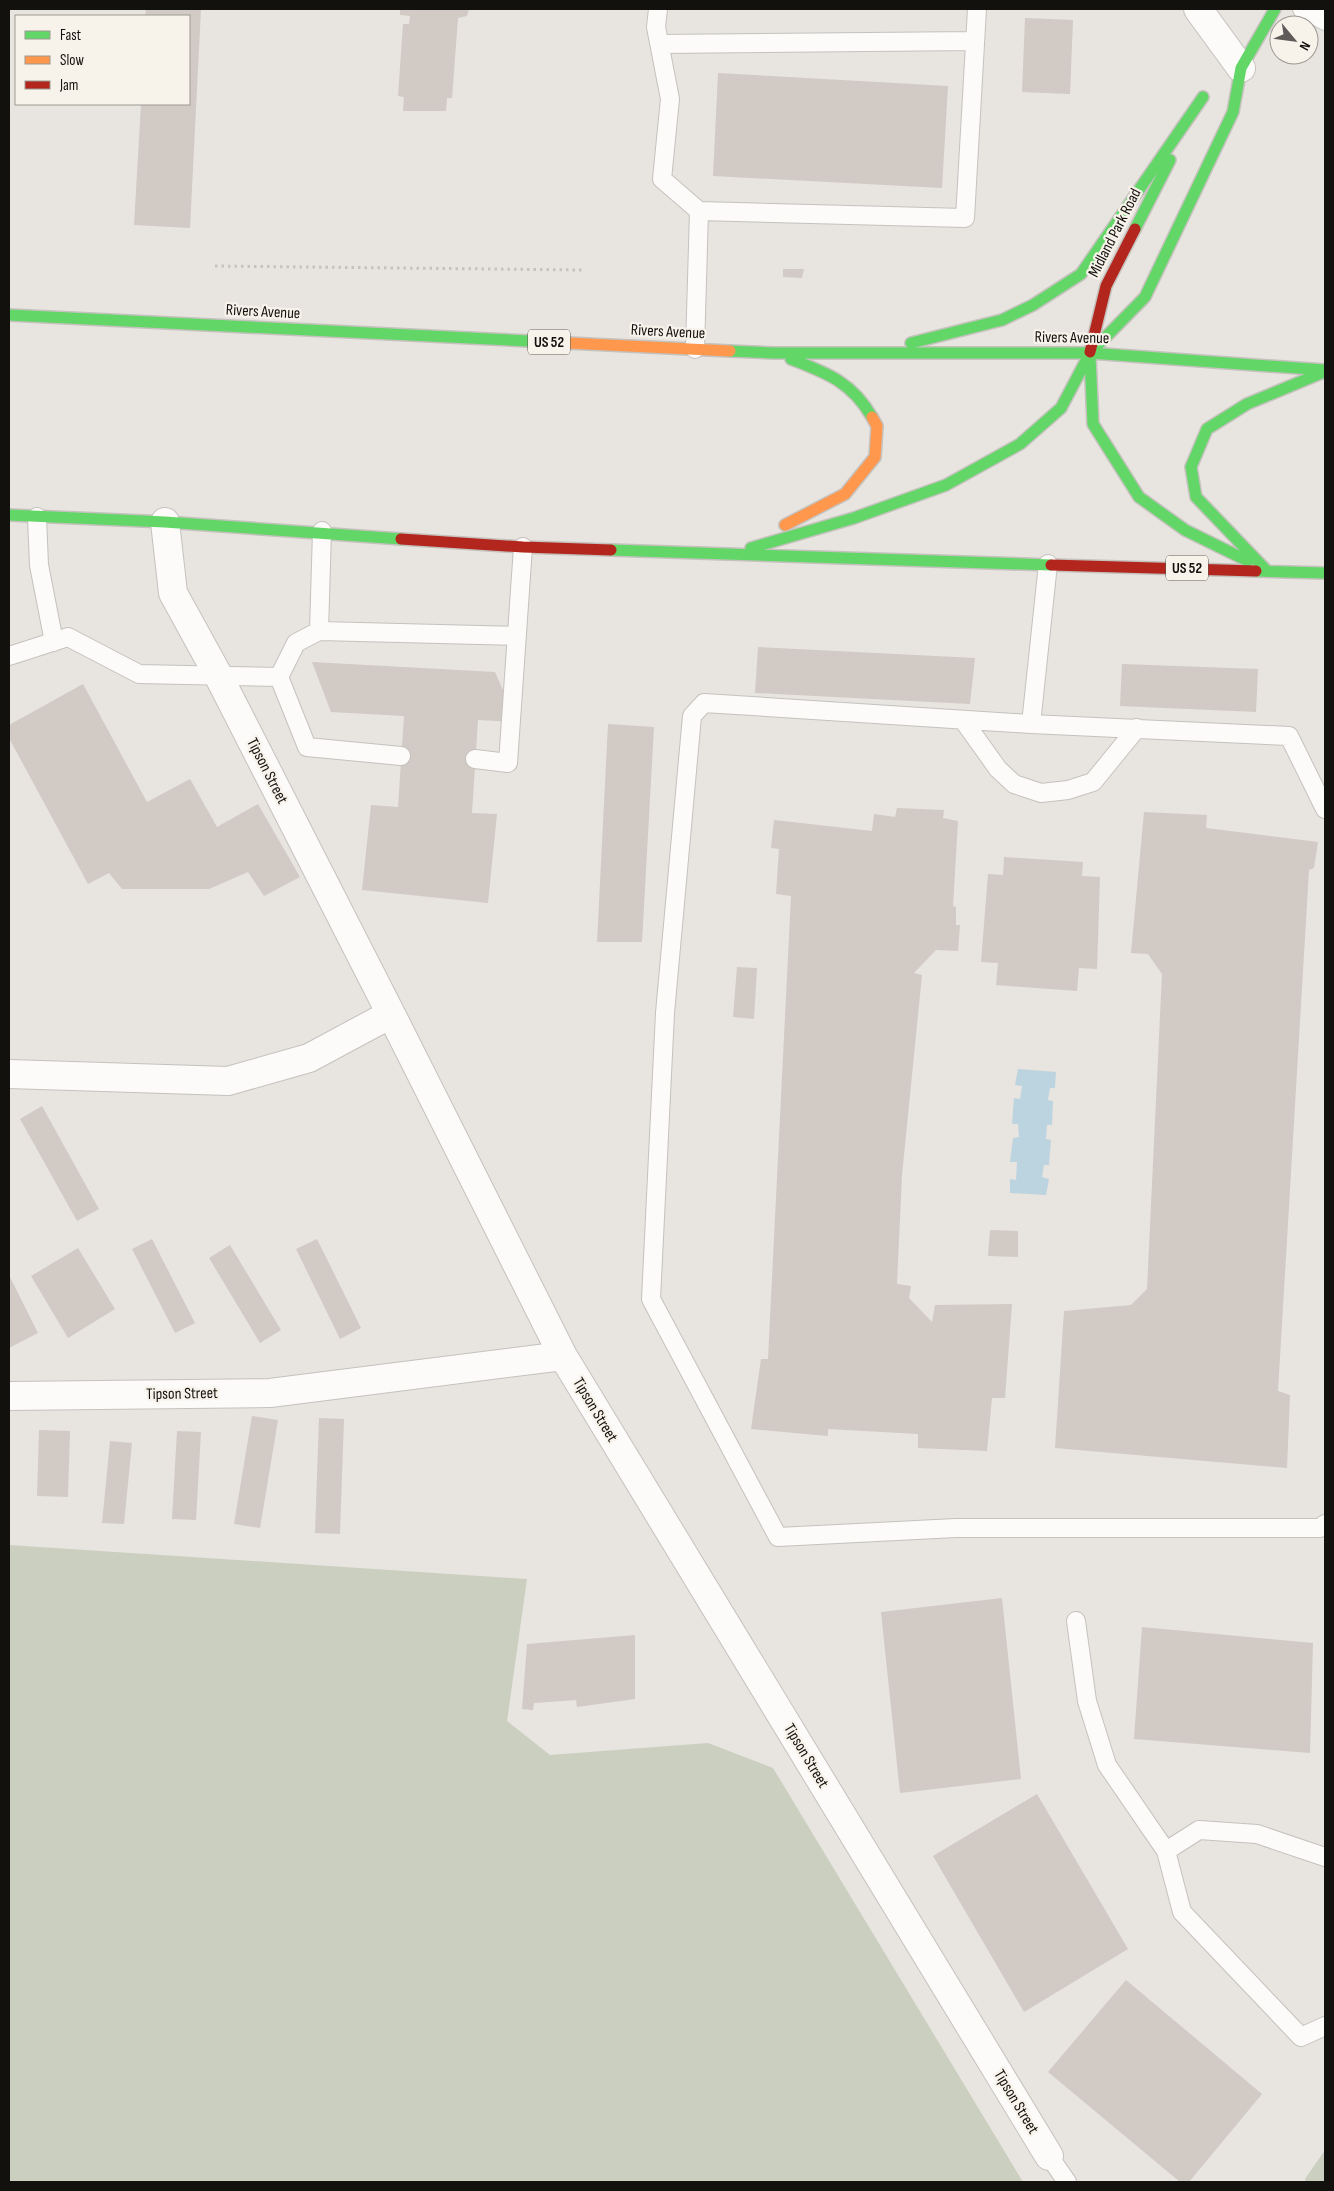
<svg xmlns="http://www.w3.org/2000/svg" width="1334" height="2191" font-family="'Sofia Sans Condensed',sans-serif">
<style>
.green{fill:#cbcfbf}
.water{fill:#bcd4df}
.building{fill:#d2cac4}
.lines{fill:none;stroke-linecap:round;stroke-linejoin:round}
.lane-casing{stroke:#c5c2be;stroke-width:20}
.street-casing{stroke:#c5c2be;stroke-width:30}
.fast-casing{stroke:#c5c2be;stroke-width:14}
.slow-casing{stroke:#c5c2be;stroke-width:14}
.jam-casing{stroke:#c5c2be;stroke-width:14}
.path{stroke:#c5c3c2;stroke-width:3;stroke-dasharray:2.5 4;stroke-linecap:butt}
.lane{stroke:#fcfbfa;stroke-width:18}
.street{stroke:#fcfbfa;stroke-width:28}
.fast{stroke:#63d668;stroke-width:11}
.slow{stroke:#ff974d;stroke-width:11}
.jam{stroke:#b3261e;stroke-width:11}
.labels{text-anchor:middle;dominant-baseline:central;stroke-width:4.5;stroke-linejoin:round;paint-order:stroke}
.shield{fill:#f8f3ea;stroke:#585550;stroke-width:1}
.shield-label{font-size:15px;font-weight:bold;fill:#13110e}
.street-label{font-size:16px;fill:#13110e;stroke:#f8f3ea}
</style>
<rect width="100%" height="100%" fill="#e8e4e0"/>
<!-- green -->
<path class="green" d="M 9,1545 L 527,1579 L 507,1721 L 550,1755 L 708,1743 L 773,1768 L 1023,2182 L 9,2182 Z
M 1325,2150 L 1325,2182 L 1306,2182 L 1305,2179 Z"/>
<!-- water -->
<path class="water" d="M 1018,1069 L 1056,1072 L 1055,1088 L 1050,1088 L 1048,1100 L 1053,1101 L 1052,1125 L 1047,1125 L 1046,1139 L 1051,1140 L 1049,1165 L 1044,1165 L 1042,1177 L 1049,1179 L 1046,1195 L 1010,1193 L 1010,1179 L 1016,1180 L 1017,1162 L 1010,1162 L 1013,1138 L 1019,1137 L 1018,1124 L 1012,1124 L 1014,1098 L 1020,1099 L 1022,1086 L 1015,1085 Z"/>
<!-- building -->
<path class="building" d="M 146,9 L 201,9 L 190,228 L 134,225 L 141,104 L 189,104 L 189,16 L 145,16 Z
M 400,9 L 469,9 L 467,16 L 458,18 L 452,98 L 447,98 L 446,111 L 403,111 L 404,97 L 398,96 L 403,24 L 409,24 L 410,16 L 400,15 Z
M 1025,18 L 1073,20 L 1070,94 L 1022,92 Z
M 718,73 L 948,86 L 942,188 L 713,176 Z
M 783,269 L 804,269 L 802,278 L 783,277 Z
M 758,647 L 975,658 L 970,704 L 755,693 Z
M 312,662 L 495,672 L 517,722 L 478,720 L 472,813 L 497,814 L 488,903 L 362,890 L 371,805 L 398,807 L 404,716 L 331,712 Z
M 1122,664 L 1258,669 L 1256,712 L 1120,706 Z
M 83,684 L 147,802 L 190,779 L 217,827 L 258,804 L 300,877 L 264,896 L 248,872 L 209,889 L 122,889 L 109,873 L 88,884 L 9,738 L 9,725 Z
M 608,724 L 654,727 L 642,942 L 597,942 Z
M 897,808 L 944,810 L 943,818 L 958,821 L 953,906 L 956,907 L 956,925 L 960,925 L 958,951 L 936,950 L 914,973 L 922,975 L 902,1175 L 897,1284 L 911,1286 L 909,1298 L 932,1322 L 935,1305 L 1012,1304 L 1005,1398 L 992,1398 L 987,1451 L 918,1448 L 918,1434 L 828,1429 L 828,1436 L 751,1429 L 761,1359 L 768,1359 L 791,896 L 776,894 L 779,849 L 771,848 L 774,820 L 872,831 L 874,814 L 895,817 Z
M 1144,812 L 1207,815 L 1206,828 L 1318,842 L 1314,868 L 1309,870 L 1278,1391 L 1290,1395 L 1287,1468 L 1055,1448 L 1064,1311 L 1131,1305 L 1147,1289 L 1162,974 L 1148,954 L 1131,953 Z
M 1004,857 L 1083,862 L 1082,876 L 1100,877 L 1097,969 L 1079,968 L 1077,991 L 996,985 L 998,963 L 981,962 L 988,874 L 1003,875 Z
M 737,967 L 757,968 L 754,1019 L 733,1017 Z
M 42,1106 L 99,1209 L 77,1221 L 20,1119 Z
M 990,1230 L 1018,1231 L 1018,1257 L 988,1256 Z
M 152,1239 L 195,1323 L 175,1333 L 132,1249 Z
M 317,1239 L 361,1328 L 340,1339 L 296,1249 Z
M 230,1245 L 281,1330 L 260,1343 L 209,1258 Z
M 78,1248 L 115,1309 L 68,1338 L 31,1276 Z
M 9,1275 L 38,1333 L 9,1348 Z
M 252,1416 L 278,1420 L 260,1528 L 234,1524 Z
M 319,1418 L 344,1419 L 340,1534 L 315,1533 Z
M 39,1430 L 70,1431 L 68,1497 L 37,1496 Z
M 177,1431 L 201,1432 L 196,1520 L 172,1519 Z
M 110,1441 L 132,1443 L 124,1524 L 102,1523 Z
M 1002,1598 L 1021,1779 L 900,1793 L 881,1612 Z
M 1142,1627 L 1313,1643 L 1310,1753 L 1134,1739 Z
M 635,1635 L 635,1699 L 577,1707 L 576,1700 L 534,1703 L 533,1710 L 522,1709 L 527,1644 Z
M 1037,1794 L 1128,1949 L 1024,2012 L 933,1856 Z
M 1126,1980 L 1262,2094 L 1189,2182 L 1180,2182 L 1048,2072 Z"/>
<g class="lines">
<!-- lane casing -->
<g class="lane-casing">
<path id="lane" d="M 658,9 L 656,27 L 670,99 L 662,179 L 699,211
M 1302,9 L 1325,21
M 660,44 L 975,41
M 695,349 L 699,211 L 965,218 L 977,9
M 37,517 L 39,565 L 54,642
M 1048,564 L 1031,724 L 704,703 L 692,716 L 665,1013 L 651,1299 L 778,1537 L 956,1528 L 1320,1528 L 1325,1524
M 319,631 L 322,531
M 9,656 L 68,637 L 139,674 L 279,677 L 307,747 L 401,756
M 279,677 L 296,643 L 319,631 L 517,636
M 963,720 L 998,769 L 1014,784 L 1041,793 L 1068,790 L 1093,782 L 1137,728
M 1031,724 L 1289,736 L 1325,809
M 475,759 L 508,763 L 523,547
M 1076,1621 L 1087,1701 L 1107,1765 L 1166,1851
M 1325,1857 L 1257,1834 L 1199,1830 L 1166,1851 L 1182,1912 L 1301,2037 L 1325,2026
M 1049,2156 L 1067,2182"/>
</g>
<!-- street casing -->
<g class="street-casing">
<path id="street" d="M 1198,9 L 1241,68
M 165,522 L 173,593 L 218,675 L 391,1014 L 563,1356 L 1049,2156
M 9,1074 L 228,1081 L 309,1058 L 391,1014
M 9,1396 L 270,1393 L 563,1356"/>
</g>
<!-- fast casing -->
<g class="fast-casing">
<path id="fast" d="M 1135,229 L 1170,160
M 9,315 L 568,343
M 911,343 L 1002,320 L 1033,305 L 1081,274 L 1203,97
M 730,351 L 773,353 L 1090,353 L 1325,370
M 1090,353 L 1145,297 L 1233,112 L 1241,68 L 1275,9
M 1090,356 L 1093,424 L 1139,497 L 1185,530 L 1248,561
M 791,359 C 827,373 852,382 872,417
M 9,515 L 165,522 L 401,539
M 751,548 L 854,518 L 946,485 L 1020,444 L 1061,408 L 1090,353
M 611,550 L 1051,565
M 1256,571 L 1325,573
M 1267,571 L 1196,497 L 1191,467 L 1207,429 L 1247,404 L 1324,372"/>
</g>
<!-- slow casing -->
<g class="slow-casing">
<path id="slow" d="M 568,343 L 730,351
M 785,525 L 845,494 L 875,457 L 877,426 L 872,417"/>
</g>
<!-- jam casing -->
<g class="jam-casing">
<path id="jam" d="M 1090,352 L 1106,286 L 1135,229
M 401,539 L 523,547 L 611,550
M 1051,565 L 1256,571"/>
</g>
<!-- path -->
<path class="path" d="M 215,266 L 582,270"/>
<!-- lane -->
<use href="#lane" class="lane"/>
<!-- street -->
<use href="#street" class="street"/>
<!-- fast -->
<use href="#fast" class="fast"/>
<!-- slow -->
<use href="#slow" class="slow"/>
<!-- jam -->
<use href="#jam" class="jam"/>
</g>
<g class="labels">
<!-- shield labels -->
<g class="shield">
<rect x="528" y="329.5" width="42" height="25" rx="4"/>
<rect x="1166" y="555.5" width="42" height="25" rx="4"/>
</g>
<g class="shield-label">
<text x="549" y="342">US 52</text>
<text x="1187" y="568">US 52</text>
</g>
<!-- street labels -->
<g class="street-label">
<text transform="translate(1115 233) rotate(-63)">Midland Park Road</text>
<text transform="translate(263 312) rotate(3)">Rivers Avenue</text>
<text transform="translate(668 332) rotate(3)">Rivers Avenue</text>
<text transform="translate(1072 338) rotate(1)">Rivers Avenue</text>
<text transform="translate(267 771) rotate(63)">Tipson Street</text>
<text transform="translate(182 1394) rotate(-1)">Tipson Street</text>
<text transform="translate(595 1410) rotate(59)">Tipson Street</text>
<text transform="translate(806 1756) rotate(59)">Tipson Street</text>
<text transform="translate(1016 2102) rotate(59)">Tipson Street</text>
</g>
</g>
<!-- border -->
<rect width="1334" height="2191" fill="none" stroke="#13110e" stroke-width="20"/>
<!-- legend -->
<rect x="15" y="15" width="175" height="90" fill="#f8f3ea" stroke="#9c9992"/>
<rect x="25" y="31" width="25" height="8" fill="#63d668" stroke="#9c9992"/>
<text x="60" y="40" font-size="15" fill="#13110e">Fast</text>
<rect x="25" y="56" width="25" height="8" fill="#ff974d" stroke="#9c9992"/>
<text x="60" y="65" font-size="15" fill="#13110e">Slow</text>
<rect x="25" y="81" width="25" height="8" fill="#b3261e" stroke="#9c9992"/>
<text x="60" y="90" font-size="15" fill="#13110e">Jam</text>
<!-- north arrow -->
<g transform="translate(1294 40) rotate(119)"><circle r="24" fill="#f8f3ea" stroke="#9c9992"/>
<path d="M0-4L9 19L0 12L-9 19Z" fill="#5e5b58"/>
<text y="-8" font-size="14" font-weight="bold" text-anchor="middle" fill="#13110e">N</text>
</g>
</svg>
